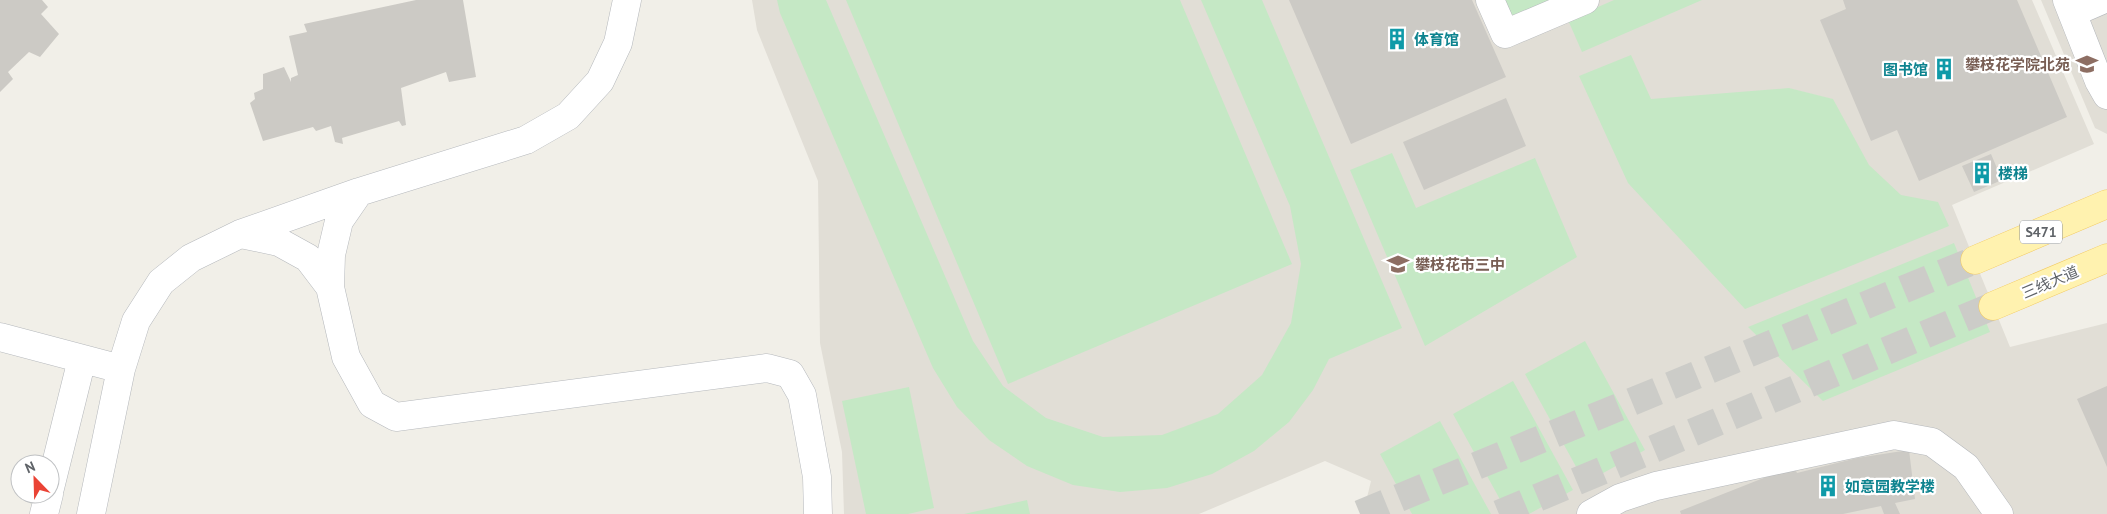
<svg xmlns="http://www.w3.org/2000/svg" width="2107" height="514" font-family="'PT Sans','Noto Sans SC',sans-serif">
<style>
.education{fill:#e1ded6}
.green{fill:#c5e8c5}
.building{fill:#cccac5}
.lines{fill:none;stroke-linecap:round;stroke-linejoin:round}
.major-tunnel{stroke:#ccccc8;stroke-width:28;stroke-dasharray:28 14;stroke-linecap:butt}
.minor-casing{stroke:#b5b8bc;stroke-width:29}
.major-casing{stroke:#f2c960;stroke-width:29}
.minor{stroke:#fff;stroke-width:28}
.major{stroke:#fff2af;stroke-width:28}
.labels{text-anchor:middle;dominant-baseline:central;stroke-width:4.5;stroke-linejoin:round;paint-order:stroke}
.shield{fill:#fff;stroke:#8f9295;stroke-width:1}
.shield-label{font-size:14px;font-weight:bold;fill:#5f6368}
.culture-label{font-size:15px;font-weight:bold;fill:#0d838f;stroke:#fff;text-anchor:start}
.education-label{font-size:15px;font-weight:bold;fill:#785e54;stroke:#fff;text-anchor:end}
.street-label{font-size:15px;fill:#5f6368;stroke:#fff}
</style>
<rect width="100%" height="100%" fill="#f1efe8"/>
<!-- education -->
<path class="education" d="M 752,0 L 2032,0 L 2094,144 L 1952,205 L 2010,347 L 2107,323 L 2107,514 L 1363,514 L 1371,481 L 1325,461 L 1199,514 L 844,514 L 842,452 L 820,343 L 818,181 L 757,30 Z
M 2041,0 L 2107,0 L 2107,134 L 2095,128 Z"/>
<!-- green -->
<path class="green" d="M 777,0 L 826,0 L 973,341 L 1003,386 L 1046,418 L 1103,437 L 1162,435 L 1218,414 L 1262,375 L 1291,323 L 1301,264 L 1290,206 L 1201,0 L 1262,0 L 1402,328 L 1329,359 L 1313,390 L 1289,422 L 1254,451 L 1212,474 L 1167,488 L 1120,492 L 1073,485 L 1027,466 L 989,440 L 957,407 L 933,368 L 780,13 Z
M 846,0 L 1180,0 L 1292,264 L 1008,384 Z
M 1502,0 L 1563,0 L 1512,22 Z
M 1614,0 L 1702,0 L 1582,52 L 1568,20 Z
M 1631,55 L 1651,99 L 1789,88 L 1833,99 L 1869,165 L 1901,195 L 1938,202 L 1949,226 L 1745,309 L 1628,183 L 1579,76 Z
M 1392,153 L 1416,208 L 1535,158 L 1577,257 L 1425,346 L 1350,170 Z
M 1954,243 L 1990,332 L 1823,401 L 1748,327 Z
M 1585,341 L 1645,450 L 1585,483 L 1525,374 Z
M 1513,381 L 1573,490 L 1529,514 L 1508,514 L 1453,414 Z
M 909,387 L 934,508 L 908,514 L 866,514 L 842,401 Z
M 1440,421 L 1491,514 L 1412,514 L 1380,454 Z
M 1027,500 L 1030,514 L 964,514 Z"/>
<!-- building -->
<path class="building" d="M 0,0 L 42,0 L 48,7 L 41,14 L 59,34 L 40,57 L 29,52 L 8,72 L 13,79 L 0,92 Z
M 416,0 L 463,0 L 476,77 L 449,82 L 446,72 L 401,88 L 406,125 L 402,126 L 399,121 L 342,138 L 343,144 L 335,142 L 331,126 L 316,131 L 313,127 L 263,141 L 250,103 L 255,99 L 254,93 L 263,89 L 263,74 L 284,67 L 291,82 L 291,78 L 298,75 L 289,36 L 307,32 L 304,24 Z
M 1289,0 L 1472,0 L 1506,77 L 1351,144 Z
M 1843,0 L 2017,0 L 2067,117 L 1919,181 L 1897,130 L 1871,141 L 1820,20 L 1846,9 Z
M 1506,98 L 1526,146 L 1424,190 L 1403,142 Z
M 1991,154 L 2002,180 L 1974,192 L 1962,166 Z
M 2107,386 L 2107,467 L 2077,399 Z
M 1909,450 L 1915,499 L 1895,503 L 1900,514 L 1884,514 L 1881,506 L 1843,514 L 1681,514 L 1680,511 L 1794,466 L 1797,473 L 1857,458 Z"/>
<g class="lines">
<!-- major-tunnel -->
<path class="major-tunnel" d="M 1360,514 L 1975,260
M 1499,514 L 1993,306"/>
<!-- minor casing -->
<g class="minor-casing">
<path id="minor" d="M 1490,0 L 1505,34 L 1585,0
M 2067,0 L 2099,81 L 2107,95
M 2072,13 L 2102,0
M 359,192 L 339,221 L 331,255 L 330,287 L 346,357 L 372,404 L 396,417 L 767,368 L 790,374 L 802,395 L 817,477 L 818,514
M 241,234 L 279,242 L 308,258 L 330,287
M 0,337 L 121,369
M 50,488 L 82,359
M 44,514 L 49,494
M 91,514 L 121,369 L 136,321 L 161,282 L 191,258 L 240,234 L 359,192 L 526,140 L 568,116 L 600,81 L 618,43 L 627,0
M 1591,514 L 1620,498 L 1656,486 L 1894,435 L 1932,442 L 1966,467 L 1999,514"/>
</g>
<!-- major casing -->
<g class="major-casing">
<path id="major" d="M 1975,260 L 2107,204
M 1993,306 L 2107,258"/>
</g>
<!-- minor -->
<use href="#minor" class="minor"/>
<!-- major -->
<use href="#major" class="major"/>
</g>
<!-- icons -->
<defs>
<g id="building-bare" transform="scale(1.725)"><path d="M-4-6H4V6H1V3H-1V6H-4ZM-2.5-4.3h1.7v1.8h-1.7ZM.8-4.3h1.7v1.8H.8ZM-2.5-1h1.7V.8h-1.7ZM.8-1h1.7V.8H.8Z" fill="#0f9aa8" stroke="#fff" stroke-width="2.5" paint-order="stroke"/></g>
<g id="university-bare" transform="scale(1.725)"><path d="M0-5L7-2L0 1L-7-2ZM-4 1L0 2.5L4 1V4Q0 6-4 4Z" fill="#8d6e63" stroke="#fff" stroke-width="2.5" paint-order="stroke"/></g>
<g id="school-bare" transform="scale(1.725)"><path d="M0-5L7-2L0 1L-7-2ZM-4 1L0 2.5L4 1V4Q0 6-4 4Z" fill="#8d6e63" stroke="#fff" stroke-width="2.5" paint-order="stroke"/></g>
</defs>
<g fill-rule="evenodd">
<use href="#building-bare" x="1397" y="39"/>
<use href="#university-bare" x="2087" y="64"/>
<use href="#building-bare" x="1944" y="69"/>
<use href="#building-bare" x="1982" y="173"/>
<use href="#school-bare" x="1398" y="264"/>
<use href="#building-bare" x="1828" y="486"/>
</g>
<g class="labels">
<!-- shield labels -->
<rect class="shield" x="2020" y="220.5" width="42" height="23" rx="4"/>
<g class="shield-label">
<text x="2041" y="232">S471</text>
</g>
<!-- culture labels -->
<g class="culture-label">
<text x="1414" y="39">体育馆</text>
<text x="1928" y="69" text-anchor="end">图书馆</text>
<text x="1998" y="173">楼梯</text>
<text x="1845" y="486">如意园教学楼</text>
</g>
<!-- education labels -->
<g class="education-label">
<text x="2070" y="64">攀枝花学院北苑</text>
<text x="1415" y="264" text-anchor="start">攀枝花市三中</text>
</g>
<!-- street labels -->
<g class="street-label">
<text transform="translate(2050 282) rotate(-23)">三线大道</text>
</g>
</g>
<!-- north arrow -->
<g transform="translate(35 479) rotate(337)"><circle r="24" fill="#ffffff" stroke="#bfc1c3"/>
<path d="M0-4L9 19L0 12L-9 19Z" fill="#ea4335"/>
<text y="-8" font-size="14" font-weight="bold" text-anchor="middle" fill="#5f6368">N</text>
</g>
</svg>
